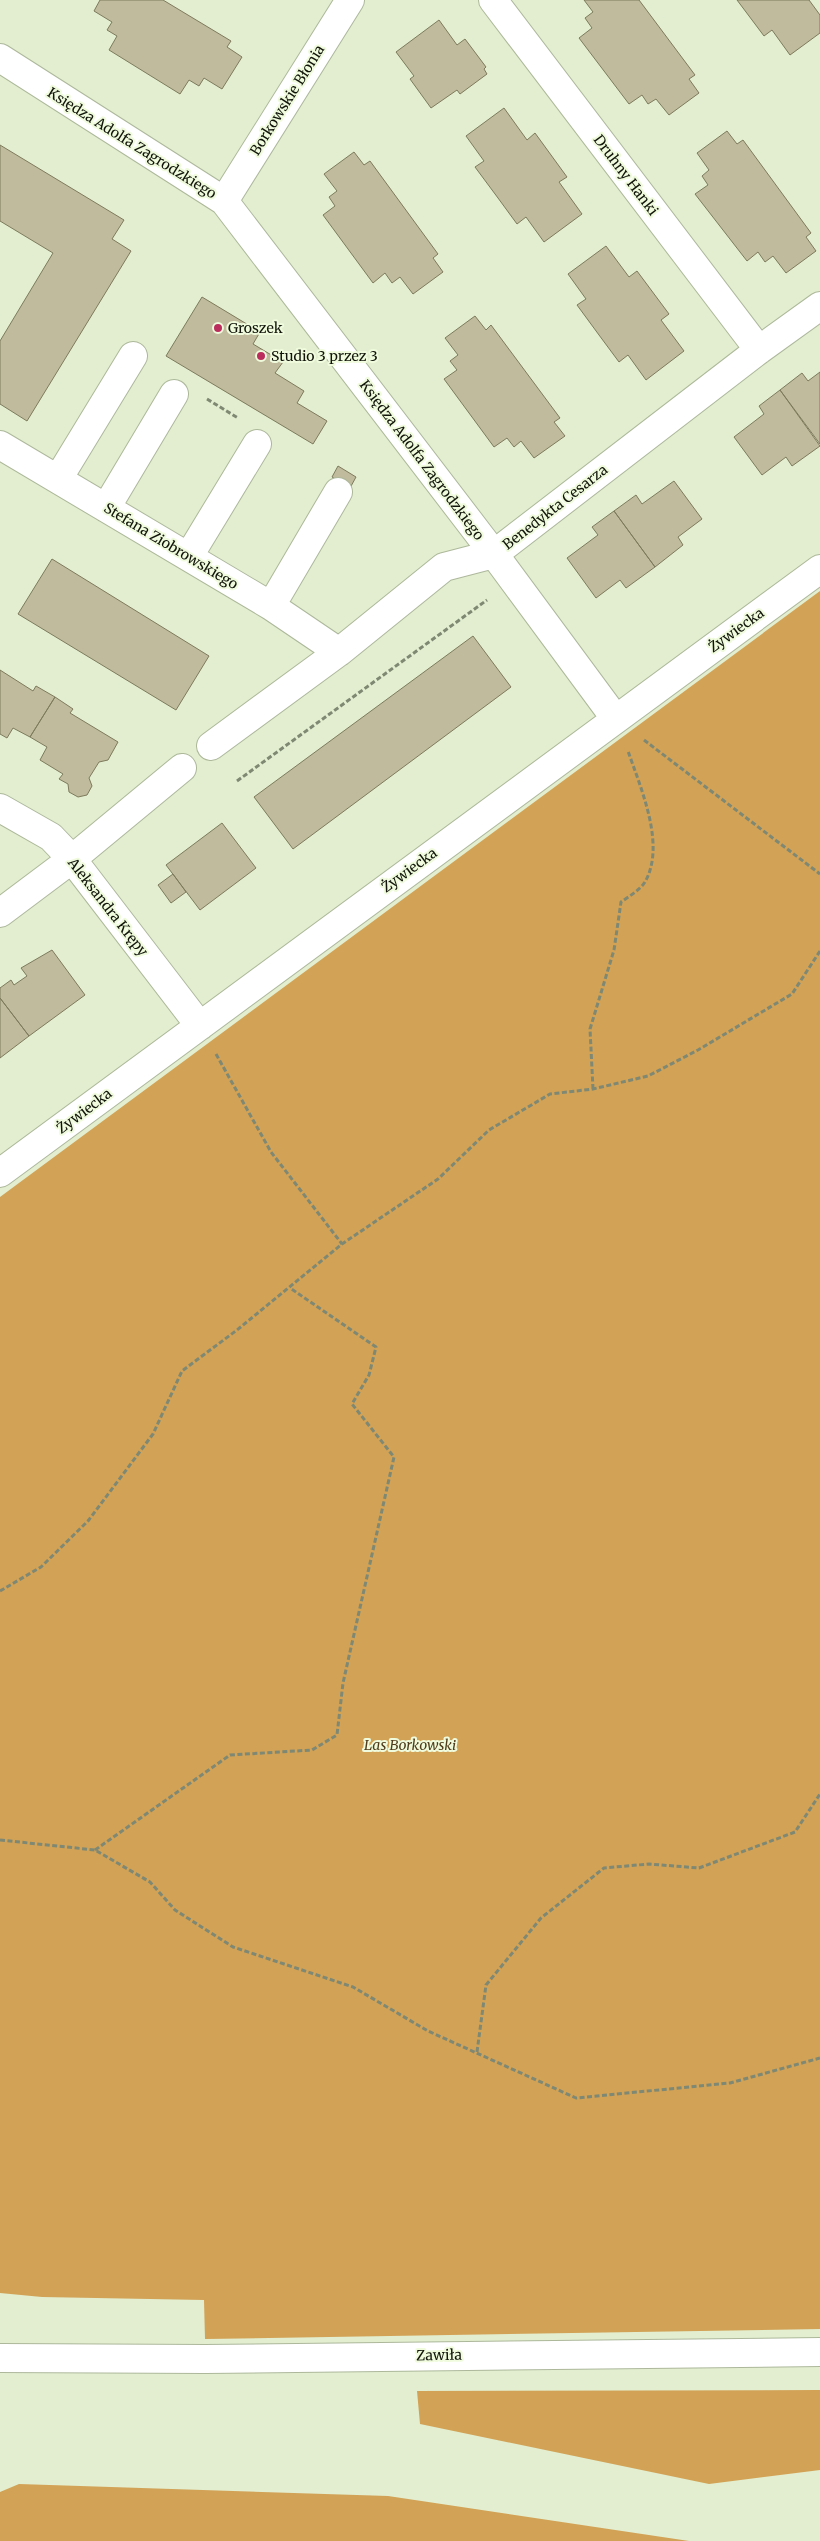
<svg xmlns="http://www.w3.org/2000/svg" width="820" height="2541" font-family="Merriweather,serif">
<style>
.forest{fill:#d2a256}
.building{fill:#bfbb9c;stroke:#7e7a5d}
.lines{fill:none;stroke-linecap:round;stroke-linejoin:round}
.street-casing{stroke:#adb89b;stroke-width:30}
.secondary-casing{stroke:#adb89b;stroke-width:30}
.path{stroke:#7f8873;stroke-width:3;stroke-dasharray:5 2.5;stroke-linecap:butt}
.street{stroke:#fff;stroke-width:28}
.secondary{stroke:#fff;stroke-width:28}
.poi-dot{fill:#bb2d5d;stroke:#effbdc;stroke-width:2}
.labels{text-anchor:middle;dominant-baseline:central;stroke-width:4;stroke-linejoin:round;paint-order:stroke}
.street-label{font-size:14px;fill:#10140a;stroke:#effbdc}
.poi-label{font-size:14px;fill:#10140a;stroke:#effbdc;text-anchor:start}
.park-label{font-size:14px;font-style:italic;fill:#4f3b1a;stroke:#effbdc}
</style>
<rect width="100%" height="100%" fill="#e2eecf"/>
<!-- forest -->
<path class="forest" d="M 820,591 L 820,2329 L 205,2339 L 204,2300 L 42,2297 L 0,2293 L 0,1197 Z
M 820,2390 L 820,2470 L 709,2484 L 420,2424 L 417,2391 Z
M 19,2484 L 388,2496 L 689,2541 L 0,2541 L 0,2492 Z"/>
<!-- building -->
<path class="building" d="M 100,0 L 163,0 L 231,41 L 227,47 L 242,57 L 222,89 L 204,78 L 199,86 L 189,80 L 180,94 L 109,50 L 117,36 L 107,30 L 112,22 L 94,11 Z
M 584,0 L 639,0 L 695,75 L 689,79 L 699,93 L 669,115 L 656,99 L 648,104 L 642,95 L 629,104 L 579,38 L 592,28 L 585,18 L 593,12 Z
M 737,0 L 809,0 L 820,15 L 820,33 L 790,55 L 772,30 L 764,36 Z
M 439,20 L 457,45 L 465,39 L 486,67 L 484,69 L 487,74 L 460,94 L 457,90 L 431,108 L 410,79 L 414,76 L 396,52 Z
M 504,108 L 527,140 L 535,133 L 567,177 L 559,182 L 582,214 L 544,242 L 526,217 L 517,224 L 498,198 L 475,167 L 484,161 L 466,136 Z
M 727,131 L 737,144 L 743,140 L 811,233 L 806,237 L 816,251 L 786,273 L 773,256 L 765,262 L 758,252 L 747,261 L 695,194 L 708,185 L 702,176 L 709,170 L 697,153 Z
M 0,145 L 124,220 L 112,239 L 131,251 L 27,421 L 0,404 L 0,341 L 53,253 L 0,221 Z
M 354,152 L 364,165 L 370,161 L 438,254 L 433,258 L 443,272 L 413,294 L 400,277 L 392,283 L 385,273 L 373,283 L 323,215 L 335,206 L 329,197 L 337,191 L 324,174 Z
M 606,246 L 629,277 L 637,271 L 669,314 L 661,320 L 684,351 L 646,380 L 628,355 L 619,362 L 599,335 L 577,305 L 586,299 L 568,274 Z
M 202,297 L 260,332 L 253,344 L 283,362 L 275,373 L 304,391 L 297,403 L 327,421 L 313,444 L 166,356 Z
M 475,316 L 486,330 L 491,325 L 560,418 L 554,422 L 565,436 L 534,458 L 521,441 L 514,447 L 507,438 L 494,447 L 444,379 L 457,370 L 450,361 L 458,355 L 445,338 Z
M 820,372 L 820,444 L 780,390 L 802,373 L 808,381 Z
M 780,390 L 820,446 L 792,466 L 786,457 L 762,475 L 734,437 L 764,414 L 759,406 Z
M 338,466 L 356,477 L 350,488 L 332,477 Z
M 674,481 L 702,519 L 678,537 L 683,545 L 655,567 L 614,511 L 636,495 L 642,504 Z
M 614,511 L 655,567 L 626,588 L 620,580 L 596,598 L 567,558 L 598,535 L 592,527 Z
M 52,559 L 209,656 L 176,710 L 18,614 Z
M 473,636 L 511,687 L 293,849 L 254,797 Z
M 0,670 L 33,691 L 36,686 L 55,697 L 30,737 L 13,728 L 7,738 L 0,734 Z
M 55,697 L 73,709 L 70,713 L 118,742 L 108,760 L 99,762 L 89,778 L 92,786 L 87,795 L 78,797 L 69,792 L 68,784 L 59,779 L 63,774 L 40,760 L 47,747 L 30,737 Z
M 222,823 L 256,868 L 200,910 L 166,865 Z
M 173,874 L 186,892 L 171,903 L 158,885 Z
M 52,950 L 85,995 L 29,1036 L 0,998 L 0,988 L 11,980 L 14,985 L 27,976 L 21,968 Z
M 0,998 L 29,1036 L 0,1058 Z"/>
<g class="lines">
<!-- street casing -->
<g class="street-casing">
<path id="street" d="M 493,0 L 759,350
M 0,58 L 224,201 L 494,554 L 615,718
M 224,201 L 350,0
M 0,445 L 271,606 L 339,652
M 58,479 L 133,356
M 106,508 L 174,394
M 189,556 L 257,444
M 271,606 L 338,492
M 211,746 L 339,652 L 444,567 L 494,554 L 759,350 L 820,306
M 0,808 L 51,837 L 72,859 L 200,1026
M 0,913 L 72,859 L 182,768
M 0,1173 L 820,569"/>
</g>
<!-- secondary casing -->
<g class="secondary-casing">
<path id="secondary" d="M 0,2358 L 205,2359 L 820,2352"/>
</g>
<!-- path -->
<path class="path" d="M 207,399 L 238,418
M 644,740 L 820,874
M 237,781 L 487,600
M 216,1054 L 271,1152 L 342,1244
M 593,1089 L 590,1029 L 614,950 L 621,902 C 628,897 640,890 645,882 C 666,845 641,789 628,751
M 0,1591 L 41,1567 L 88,1521 L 153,1434 L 182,1371 L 237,1330 L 342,1244 L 438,1179 L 489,1130 L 550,1094 L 593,1089 L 648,1076 L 698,1050 L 792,994 L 820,951
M 0,1840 L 95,1850 L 150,1882 L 175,1910 L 233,1947 L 353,1987 L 428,2031 L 576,2098 L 730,2083 L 820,2058
M 95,1850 L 230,1755 L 312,1750 L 337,1735 L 343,1683 L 394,1457 L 352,1404 L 369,1375 L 376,1347 L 290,1288
M 477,2052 L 486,1985 L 541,1918 L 604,1868 L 649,1864 L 699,1868 L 795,1832 L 820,1794"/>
<!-- street -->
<use href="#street" class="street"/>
<!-- secondary -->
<use href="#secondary" class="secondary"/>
</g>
<!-- markers -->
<g class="poi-dot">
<circle cx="218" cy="328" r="5"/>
<circle cx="261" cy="356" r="5"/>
</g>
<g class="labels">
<!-- street labels -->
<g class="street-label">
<text transform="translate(287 100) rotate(-58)">Borkowskie Błonia</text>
<text transform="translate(132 143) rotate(32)">Księdza Adolfa Zagrodzkiego</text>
<text transform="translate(626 175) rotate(53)">Druhny Hanki</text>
<text transform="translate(422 460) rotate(53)">Księdza Adolfa Zagrodzkiego</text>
<text transform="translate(555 507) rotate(-38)">Benedykta Cesarza</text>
<text transform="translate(171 546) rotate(31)">Stefana Ziobrowskiego</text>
<text transform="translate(736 630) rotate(-36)">Żywiecka</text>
<text transform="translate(409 870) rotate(-36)">Żywiecka</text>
<text transform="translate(108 907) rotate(52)">Aleksandra Krępy</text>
<text transform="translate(84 1111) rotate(-37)">Żywiecka</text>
<text transform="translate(439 2355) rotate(-1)">Zawiła</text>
</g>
<!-- poi labels -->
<g class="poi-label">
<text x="228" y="328">Groszek</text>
<text x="271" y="356">Studio 3 przez 3</text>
</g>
<!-- park labels -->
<g class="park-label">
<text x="410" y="1745">Las Borkowski</text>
</g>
</g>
</svg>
